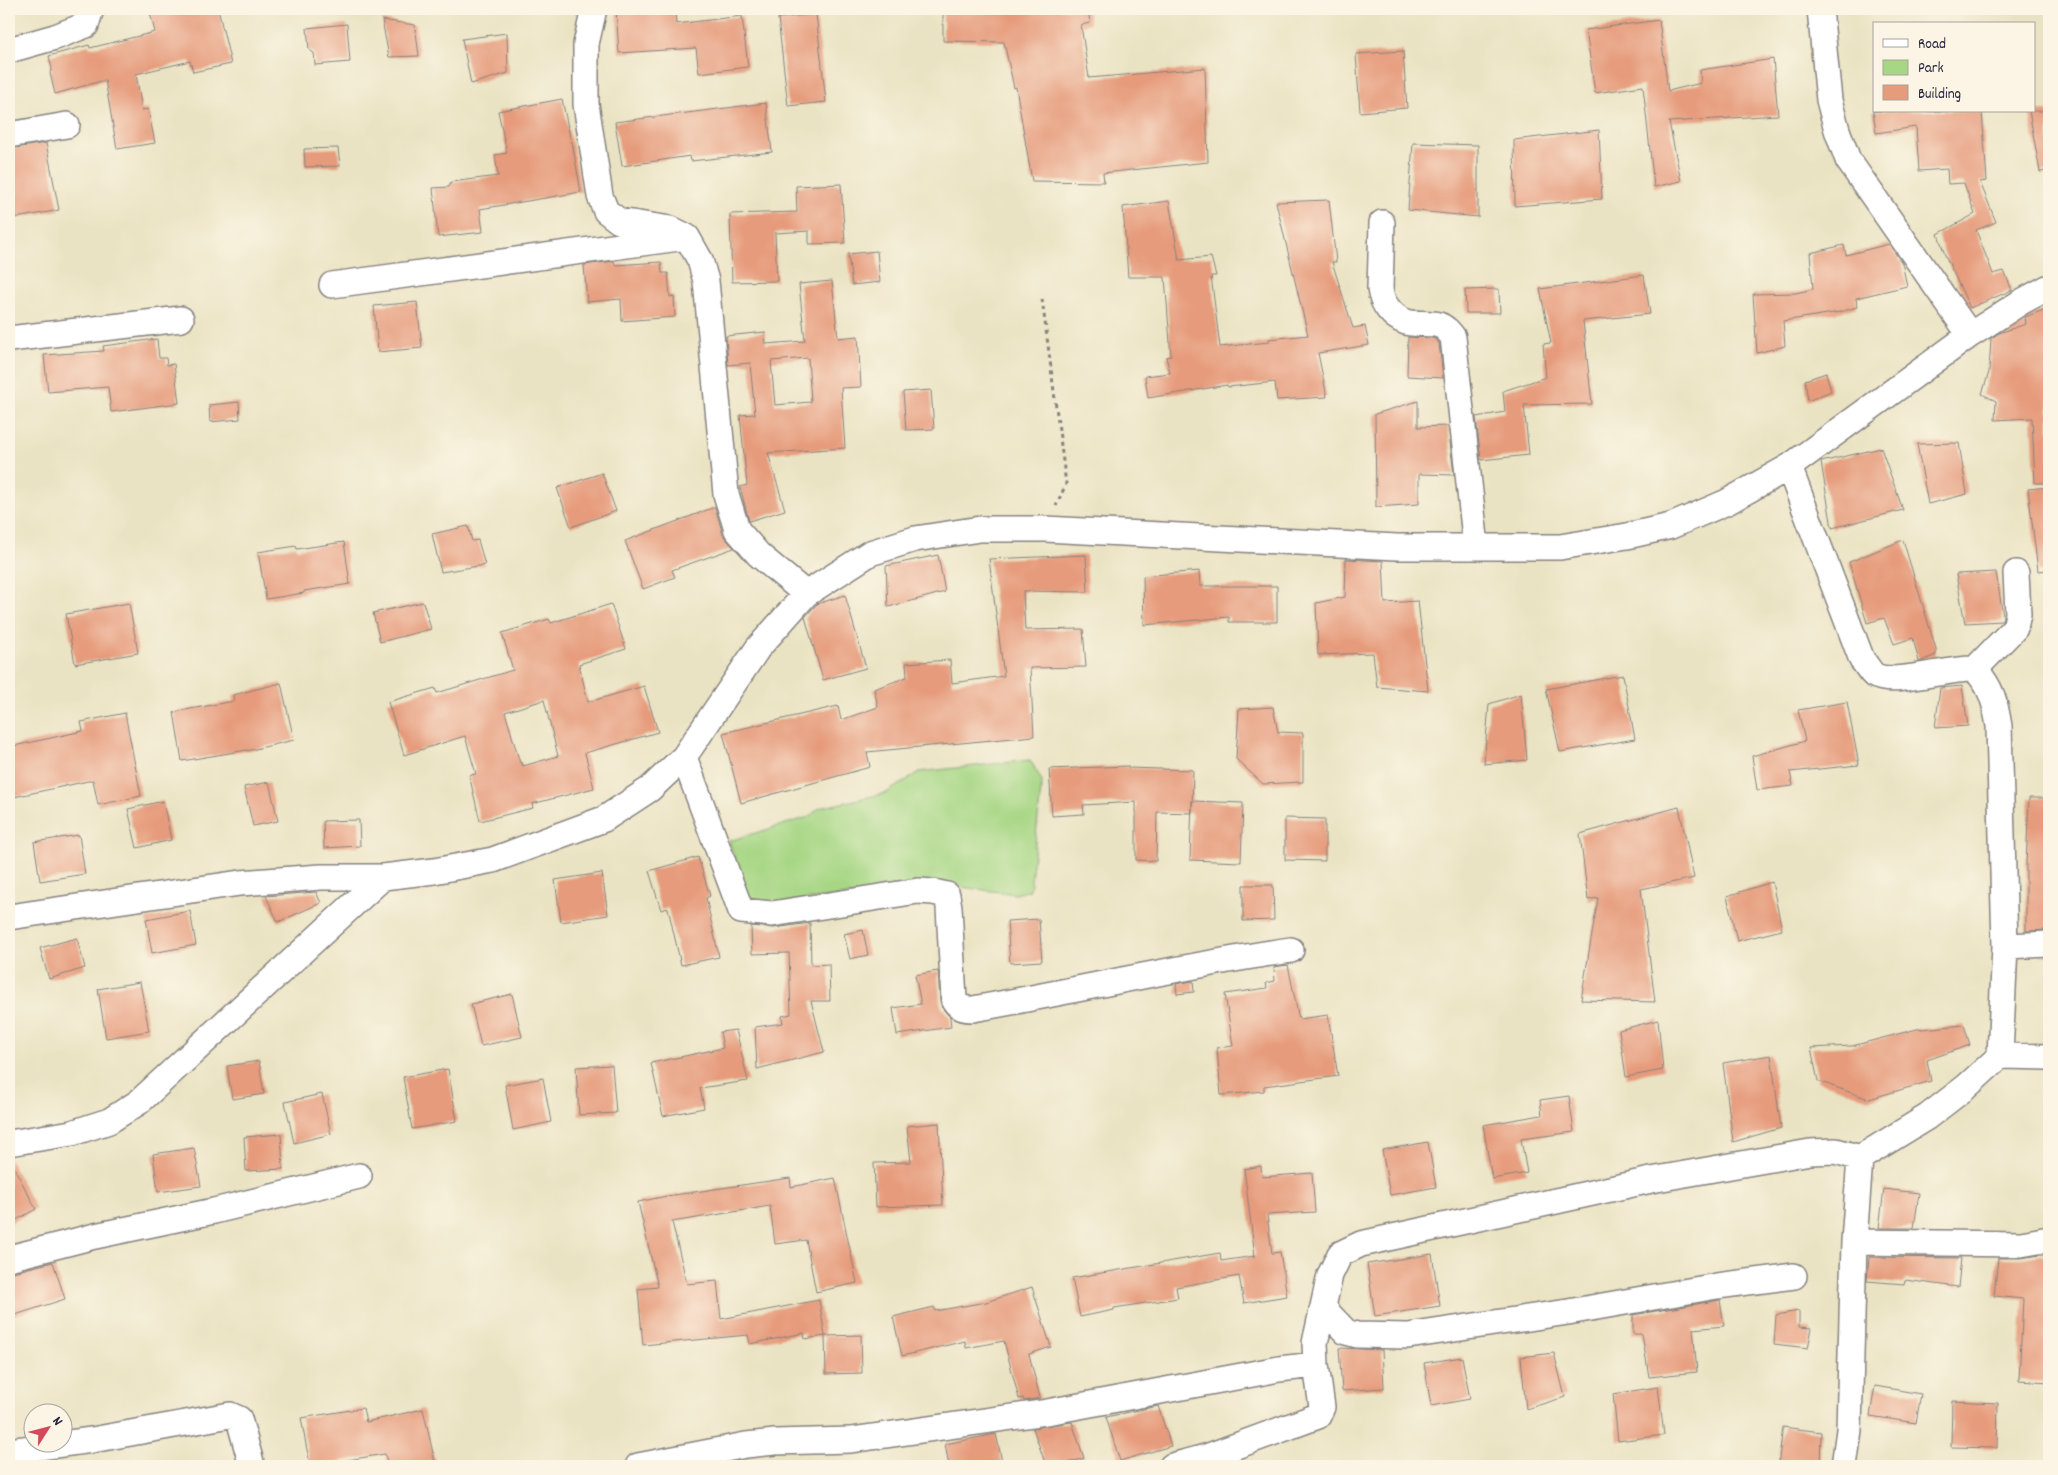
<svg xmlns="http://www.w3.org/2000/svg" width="2058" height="1475" font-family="Dekko,sans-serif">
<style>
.green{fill:#a7d785;stroke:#647c60}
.building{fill:#e69b7b;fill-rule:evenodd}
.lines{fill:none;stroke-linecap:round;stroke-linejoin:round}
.street-casing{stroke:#86827f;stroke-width:28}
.path{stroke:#86827f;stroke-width:3;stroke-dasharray:4 4;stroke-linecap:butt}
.street{stroke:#fff;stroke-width:25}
</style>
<rect width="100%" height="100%" fill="#fcf5e5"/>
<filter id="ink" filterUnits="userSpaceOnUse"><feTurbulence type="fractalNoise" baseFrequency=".02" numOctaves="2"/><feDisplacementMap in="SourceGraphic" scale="10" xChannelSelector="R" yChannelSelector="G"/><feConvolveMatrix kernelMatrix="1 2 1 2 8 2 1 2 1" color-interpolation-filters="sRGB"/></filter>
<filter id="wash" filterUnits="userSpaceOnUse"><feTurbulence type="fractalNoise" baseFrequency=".0096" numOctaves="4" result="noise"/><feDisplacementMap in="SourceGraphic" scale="20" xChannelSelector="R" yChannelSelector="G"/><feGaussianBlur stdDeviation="1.12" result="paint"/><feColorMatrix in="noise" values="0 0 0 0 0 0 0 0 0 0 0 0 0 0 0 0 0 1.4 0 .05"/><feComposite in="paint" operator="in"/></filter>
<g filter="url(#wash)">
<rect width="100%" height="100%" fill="#eae3c3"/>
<!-- green -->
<path class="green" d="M 1030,760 L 1042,781 L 1030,890 L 1016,894 L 944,885 L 749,906 L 729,841 L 809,817 L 819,808 L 886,793 L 919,772 Z"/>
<g id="blocks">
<!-- building -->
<path class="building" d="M 149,9 L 218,9 L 231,64 L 193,72 L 190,61 L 136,74 L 142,110 L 148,109 L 155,143 L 117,149 L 105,80 L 55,94 L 50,73 L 52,69 L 49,56 L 89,45 L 90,48 L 155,32 Z
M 616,9 L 675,9 L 676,24 L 742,16 L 748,67 L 699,73 L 696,48 L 619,53 Z
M 943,9 L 1088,9 L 1090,23 L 1081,25 L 1089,78 L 1205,68 L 1208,162 L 1103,173 L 1104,182 L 1032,181 L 1016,87 L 1014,88 L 1004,42 L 943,41 Z
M 816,14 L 826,102 L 788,106 L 778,18 Z
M 382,20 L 415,25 L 419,56 L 389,57 Z
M 1659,20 L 1668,91 L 1701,83 L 1700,70 L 1773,59 L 1778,115 L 1669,122 L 1681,181 L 1654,187 L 1643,86 L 1595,93 L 1586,30 Z
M 347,24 L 350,62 L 315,65 L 314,53 L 309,50 L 307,28 Z
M 507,33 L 508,73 L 471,84 L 462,39 Z
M 1403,51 L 1407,108 L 1360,112 L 1356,54 Z
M 562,99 L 571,142 L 572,142 L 581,192 L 480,209 L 483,232 L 438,237 L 433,188 L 449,187 L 451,182 L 498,176 L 495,155 L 507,153 L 498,111 Z
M 766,103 L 772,152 L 691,161 L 690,156 L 622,166 L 615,122 Z
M 1873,111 L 1982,111 L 1987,181 L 1980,182 L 1996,222 L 1976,230 L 1993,274 L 2004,271 L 2012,290 L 1970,308 L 1945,255 L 1938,234 L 1975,214 L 1964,183 L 1948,184 L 1947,169 L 1919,171 L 1916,127 L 1876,133 Z
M 2029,111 L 2049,111 L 2049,171 L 2040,172 Z
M 1599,130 L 1602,199 L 1515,206 L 1514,140 Z
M 46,143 L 59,210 L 16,218 L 9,179 L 9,149 Z
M 1413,143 L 1478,145 L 1478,217 L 1408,210 Z
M 338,148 L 340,166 L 305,167 L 304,149 Z
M 841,184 L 845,243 L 809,244 L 809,231 L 775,233 L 777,281 L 732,282 L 730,214 L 797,212 L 796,186 Z
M 1329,200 L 1336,262 L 1332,262 L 1353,328 L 1365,326 L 1369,345 L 1318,353 L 1327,397 L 1277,400 L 1275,382 L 1228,387 L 1227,385 L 1148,398 L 1145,376 L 1170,373 L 1166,357 L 1171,356 L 1165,277 L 1128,277 L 1123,207 L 1169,201 L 1179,260 L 1211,257 L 1216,276 L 1211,276 L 1220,347 L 1269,342 L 1269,339 L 1308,335 L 1276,202 Z
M 1889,244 L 1902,263 L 1907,286 L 1856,298 L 1857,307 L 1840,312 L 1783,321 L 1785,346 L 1757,353 L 1753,294 L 1796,293 L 1813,289 L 1810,253 L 1844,245 L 1846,255 Z
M 877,251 L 880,282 L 852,285 L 848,254 Z
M 614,261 L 615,265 L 661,262 L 662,273 L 668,273 L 670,297 L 674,296 L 675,317 L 622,321 L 621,299 L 587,302 L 584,265 Z
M 1644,275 L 1650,314 L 1583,321 L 1592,404 L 1524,405 L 1529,455 L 1481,460 L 1476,417 L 1505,412 L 1503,391 L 1546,377 L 1543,344 L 1551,343 L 1540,289 Z
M 832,281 L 838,338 L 858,336 L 861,387 L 841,388 L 845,448 L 768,453 L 785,510 L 749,521 L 740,487 L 747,485 L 740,415 L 755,414 L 750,363 L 728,365 L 726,336 L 765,332 L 766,344 L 805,341 L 799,284 ZM 808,358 L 811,402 L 775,405 L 771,361 Z
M 1499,289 L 1500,313 L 1466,313 L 1465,290 Z
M 417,302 L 422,348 L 378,352 L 374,306 Z
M 2049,308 L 2049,483 L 2035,483 L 2032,418 L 1995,420 L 1996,401 L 1982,394 L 1989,372 L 1991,338 L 1999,333 L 2026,324 L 2025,317 Z
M 1408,337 L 1433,338 L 1439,343 L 1443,378 L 1407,376 Z
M 157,339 L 159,358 L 166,358 L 167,365 L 174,364 L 179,403 L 111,412 L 108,387 L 48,392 L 44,355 L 104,351 L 103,346 Z
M 1826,373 L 1831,391 L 1808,401 L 1805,380 Z
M 931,390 L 934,429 L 906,430 L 903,392 Z
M 1418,401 L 1418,427 L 1448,426 L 1454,475 L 1419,474 L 1419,504 L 1376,507 L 1375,414 Z
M 239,402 L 240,419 L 210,422 L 209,405 Z
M 1959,443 L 1967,494 L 1928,504 L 1917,444 Z
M 1881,448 L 1903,510 L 1832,528 L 1821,462 Z
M 602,473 L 616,511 L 571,527 L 557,488 Z
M 2049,487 L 2049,570 L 2038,571 L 2028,489 Z
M 715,507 L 723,535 L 734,548 L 672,570 L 675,577 L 643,589 L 625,541 Z
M 468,526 L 472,541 L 478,540 L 485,565 L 441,572 L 432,534 Z
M 1903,540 L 1936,649 L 1936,655 L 1919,662 L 1913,638 L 1894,644 L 1884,618 L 1867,623 L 1849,562 Z
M 344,542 L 350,584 L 304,591 L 304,593 L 266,599 L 258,552 L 296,546 L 297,549 Z
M 938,555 L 945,592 L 888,607 L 886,566 Z
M 1086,555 L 1088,592 L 1023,591 L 1025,630 L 1083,629 L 1086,667 L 1030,668 L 1034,736 L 867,752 L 870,767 L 741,803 L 723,733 L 838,706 L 841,720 L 878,707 L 874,689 L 907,677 L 906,663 L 950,660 L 952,683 L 1004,676 L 989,559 Z
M 1346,559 L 1383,561 L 1385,603 L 1418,601 L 1428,691 L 1377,687 L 1373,653 L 1318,655 L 1316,603 L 1345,597 Z
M 1199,571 L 1200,586 L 1277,586 L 1277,622 L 1229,622 L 1229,617 L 1144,625 L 1143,576 Z
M 1996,572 L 2003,616 L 2002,621 L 1965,623 L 1956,574 Z
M 845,595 L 866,668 L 823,680 L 805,617 L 817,604 Z
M 423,602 L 431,629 L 380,642 L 373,613 Z
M 129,603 L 138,653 L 75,664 L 66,614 Z
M 611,604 L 626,649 L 579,664 L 588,702 L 644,686 L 658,732 L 585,753 L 594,788 L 532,804 L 533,808 L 480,821 L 469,775 L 476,774 L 465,736 L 404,755 L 388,702 L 435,688 L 437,693 L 513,670 L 502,633 L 549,619 L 551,623 ZM 544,700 L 558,756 L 523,766 L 522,763 L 520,763 L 505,712 Z
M 1623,675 L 1635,739 L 1560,752 L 1546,689 Z
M 281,683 L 294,740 L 247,751 L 247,750 L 182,761 L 174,712 L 234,701 L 233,695 Z
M 1962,686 L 1968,726 L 1935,728 L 1940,688 Z
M 1521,694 L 1527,760 L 1484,764 L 1489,704 Z
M 1847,702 L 1859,765 L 1790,772 L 1793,786 L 1757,790 L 1752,756 L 1805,741 L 1798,710 Z
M 1273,707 L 1278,732 L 1303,733 L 1303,782 L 1263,784 L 1236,759 L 1239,709 Z
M 125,713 L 141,796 L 98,805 L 93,780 L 9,798 L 9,747 L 83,731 L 81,722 Z
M 1128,766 L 1128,768 L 1193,770 L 1192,813 L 1157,812 L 1156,861 L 1136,860 L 1136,802 L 1083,805 L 1084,814 L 1052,816 L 1049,769 Z
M 269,782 L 278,821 L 253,826 L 244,787 Z
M 2029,798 L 2049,798 L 2049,930 L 2026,931 L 2026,864 Z
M 163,801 L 171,840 L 137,848 L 128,809 Z
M 1192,801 L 1243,803 L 1241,862 L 1190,860 Z
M 1679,807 L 1694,878 L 1641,889 L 1655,1002 L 1581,1000 L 1598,898 L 1588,900 L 1580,834 Z
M 1285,818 L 1325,819 L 1325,861 L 1285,860 Z
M 359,820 L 360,846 L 324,848 L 323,821 Z
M 79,835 L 85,874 L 40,881 L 34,842 Z
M 698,857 L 710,896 L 706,898 L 719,957 L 681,965 L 668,908 L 661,910 L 649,871 Z
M 602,873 L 608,915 L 561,922 L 555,880 Z
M 1772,882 L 1782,930 L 1737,941 L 1727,896 Z
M 1243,885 L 1273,885 L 1274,920 L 1243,921 Z
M 316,892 L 321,903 L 278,922 L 266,896 Z
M 190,911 L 196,945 L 152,953 L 146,919 Z
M 1039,919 L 1042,961 L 1010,963 L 1007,921 Z
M 810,923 L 811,965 L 829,964 L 830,1001 L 811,1001 L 824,1052 L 757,1069 L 755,1027 L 783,1023 L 782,1016 L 791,1014 L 789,953 L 752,954 L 751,926 L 774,928 Z
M 863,930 L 868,955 L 850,959 L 844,934 Z
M 77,938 L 85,968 L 49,979 L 40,948 Z
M 1288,965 L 1299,1019 L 1328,1015 L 1338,1076 L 1264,1086 L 1264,1091 L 1221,1095 L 1217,1048 L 1233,1046 L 1225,994 L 1267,988 L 1266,983 L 1275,981 L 1274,967 Z
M 938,971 L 940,1001 L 942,1008 L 950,1017 L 951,1027 L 897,1035 L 893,1008 L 921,1004 L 915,975 Z
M 1193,981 L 1194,992 L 1177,994 L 1176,984 Z
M 140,982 L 149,1031 L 106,1038 L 98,989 Z
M 512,994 L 522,1037 L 481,1046 L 471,1004 Z
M 1658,1020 L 1663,1070 L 1626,1077 L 1619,1030 Z
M 1964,1025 L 1970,1045 L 1927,1060 L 1931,1081 L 1869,1099 L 1818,1081 L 1811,1048 L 1852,1046 L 1921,1028 L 1921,1029 Z
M 736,1030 L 748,1081 L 700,1088 L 704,1108 L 663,1116 L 651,1063 L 723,1048 L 720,1032 Z
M 1771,1055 L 1781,1128 L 1733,1142 L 1723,1063 Z
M 259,1061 L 264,1094 L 232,1099 L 227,1066 Z
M 612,1065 L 616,1113 L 579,1115 L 576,1067 Z
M 448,1069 L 457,1121 L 412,1129 L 403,1077 Z
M 543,1078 L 551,1122 L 513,1130 L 505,1085 Z
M 322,1094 L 331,1134 L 294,1143 L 285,1102 Z
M 1569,1096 L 1574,1132 L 1521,1139 L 1527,1173 L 1492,1179 L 1483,1125 L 1542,1115 L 1540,1100 Z
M 939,1123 L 943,1205 L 876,1207 L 874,1163 L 911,1162 L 907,1126 Z
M 281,1134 L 283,1169 L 246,1171 L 244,1137 Z
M 1428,1142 L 1436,1187 L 1390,1195 L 1382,1150 Z
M 194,1148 L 201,1186 L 158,1192 L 153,1154 Z
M 9,1158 L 36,1209 L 9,1224 Z
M 1261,1166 L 1262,1177 L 1312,1173 L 1315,1212 L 1267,1215 L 1272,1253 L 1280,1252 L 1287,1296 L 1244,1303 L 1239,1276 L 1176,1287 L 1178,1298 L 1114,1308 L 1114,1310 L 1080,1317 L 1072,1278 L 1220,1253 L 1221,1261 L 1255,1256 L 1244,1169 Z
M 790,1178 L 791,1187 L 835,1178 L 857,1283 L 816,1292 L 806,1240 L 775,1244 L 770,1206 L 672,1222 L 687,1284 L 717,1281 L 721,1319 L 819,1300 L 825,1336 L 805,1339 L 804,1333 L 750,1344 L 748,1335 L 643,1345 L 638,1289 L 658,1287 L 638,1202 L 667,1196 Z
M 1884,1189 L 1919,1193 L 1914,1228 L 1879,1228 Z
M 1432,1254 L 1440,1306 L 1375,1316 L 1367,1264 Z
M 2040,1255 L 2049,1256 L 2049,1382 L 2019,1380 L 2023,1299 L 1994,1296 L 1998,1258 L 2021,1258 Z
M 1869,1257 L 1961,1258 L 1958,1287 L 1905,1280 L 1904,1284 L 1867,1281 Z
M 53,1262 L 65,1299 L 12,1316 L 9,1306 L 9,1273 Z
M 1032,1287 L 1051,1347 L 1029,1354 L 1040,1398 L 1024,1401 L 1023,1398 L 1019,1399 L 1004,1341 L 966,1348 L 965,1341 L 902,1356 L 893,1317 L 934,1307 L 935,1311 L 986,1302 Z
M 1720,1300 L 1724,1326 L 1693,1329 L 1697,1372 L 1649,1377 L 1642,1334 L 1633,1334 L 1633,1315 Z
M 1799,1311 L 1799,1327 L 1812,1328 L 1808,1348 L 1774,1344 L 1776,1315 Z
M 861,1335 L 862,1373 L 826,1374 L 825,1336 Z
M 1339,1348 L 1382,1350 L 1384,1388 L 1342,1391 Z
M 1554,1353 L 1565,1397 L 1526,1409 L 1521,1357 Z
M 1462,1357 L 1470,1399 L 1431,1406 L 1424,1363 Z
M 1875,1386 L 1921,1394 L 1916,1423 L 1870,1416 Z
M 1658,1387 L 1664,1435 L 1618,1441 L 1613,1394 Z
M 1952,1401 L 1998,1403 L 1997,1448 L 1951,1447 Z
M 1158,1406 L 1171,1446 L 1120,1461 L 1106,1417 Z
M 363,1408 L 366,1422 L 423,1409 L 435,1462 L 414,1466 L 388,1466 L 385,1454 L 310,1466 L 301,1418 Z
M 1072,1422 L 1084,1458 L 1058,1466 L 1046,1466 L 1033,1428 Z
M 1783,1427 L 1821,1432 L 1820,1466 L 1778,1466 Z
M 996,1434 L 1003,1466 L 949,1466 L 945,1444 Z"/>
</g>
</g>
<g filter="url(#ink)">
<use href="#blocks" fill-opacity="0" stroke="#86827f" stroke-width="1"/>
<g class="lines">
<!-- street casing -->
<g class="street-casing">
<path id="street" d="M 594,9 L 586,44 L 586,104 L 600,196 L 606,211 L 619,221 L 671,229 L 687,237 L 700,260 L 706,281 L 726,494 L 737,530 L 759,555 L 806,594
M 1820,9 L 1829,100 L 1837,130 L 1848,160 L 1970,335
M 9,50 L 55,37 L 86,25 L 91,9
M 9,135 L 67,125
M 1382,223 L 1380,289 C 1382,304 1392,317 1406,322 C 1416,325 1428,322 1439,325 C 1445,327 1449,332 1453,337 L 1476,547
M 332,285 L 679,238
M 9,339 L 181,319
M 1975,669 L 2015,628 L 2018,614 L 2016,573
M 684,757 L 741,911 L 772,914 L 918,891 L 933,892 L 947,895 L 949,907 L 954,1000 C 959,1008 964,1009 973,1009 C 1080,990 1185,965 1291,950
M 9,917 L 240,883 L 321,877 L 383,877 L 434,871 L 493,860 L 604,819 L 650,789 L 684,757 L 758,648 L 806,594 L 870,553 L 915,539 L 980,529 L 1045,529 L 1397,547 L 1560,547 L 1627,536 L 1671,526 L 1727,502 L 1789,467 L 1970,335 L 2021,302 L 2049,287
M 2005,946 L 2049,944
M 2000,1056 L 2049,1057
M 9,1143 L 72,1133 L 109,1121 L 139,1102 L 383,877
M 1854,1242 L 2021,1244 L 2049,1239
M 9,1258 L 95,1236 L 214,1211 L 359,1176
M 1323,1308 L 1346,1332 L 1357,1335 L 1408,1336 L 1568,1312 L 1717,1286 L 1794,1276
M 9,1451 L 92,1440 L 230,1415 L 239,1419 L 252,1466
M 638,1466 L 746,1445 L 775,1442 L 851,1440 L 1047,1412 L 1279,1369 L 1316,1365 L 1315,1343 L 1330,1275 L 1340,1254 L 1361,1244 L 1651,1180 L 1810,1152 L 1836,1151 L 1860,1158 L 1927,1117 L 1966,1087 L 2000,1056 L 2005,946 L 1999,726 C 1995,702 1992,688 1975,669 C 1950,667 1893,687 1874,675 C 1870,672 1866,664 1862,660 L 1789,467
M 1172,1466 L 1209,1456 L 1318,1416 L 1322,1407 L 1316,1365
M 1844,1466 L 1849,1430 L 1854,1242 L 1860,1158"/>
</g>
<!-- path -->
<path class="path" d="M 1042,299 L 1066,484 L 1056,506"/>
<!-- street -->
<use href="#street" class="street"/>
</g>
</g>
<!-- margin -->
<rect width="2058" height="1475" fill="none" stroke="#fcf5e5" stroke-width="30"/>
<!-- legend -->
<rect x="1873" y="22" width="162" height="90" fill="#fcf5e5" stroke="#a5a1a1"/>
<rect x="1883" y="39" width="25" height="8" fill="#ffffff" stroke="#a5a1a1"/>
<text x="1918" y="48" font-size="15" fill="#22223b">Road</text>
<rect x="1883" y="60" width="25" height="15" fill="#a7d785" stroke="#a5a1a1"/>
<text x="1918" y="72" font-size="15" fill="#22223b">Park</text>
<rect x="1883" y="85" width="25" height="15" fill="#e69b7b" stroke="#a5a1a1"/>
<text x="1918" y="98" font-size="15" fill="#22223b">Building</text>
<!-- north arrow -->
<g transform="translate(48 1428) rotate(54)"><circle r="24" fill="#fcf5e5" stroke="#a5a1a1"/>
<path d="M0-4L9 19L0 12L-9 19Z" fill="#d1495b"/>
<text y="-8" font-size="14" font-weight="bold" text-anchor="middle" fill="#22223b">N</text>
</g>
</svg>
